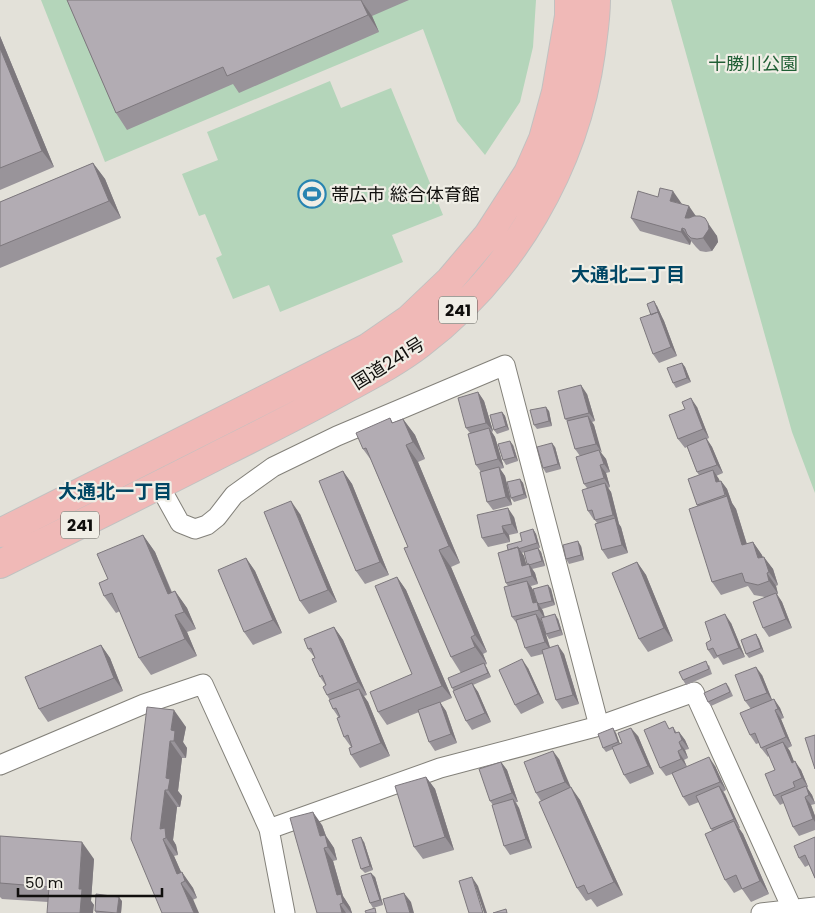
<svg xmlns="http://www.w3.org/2000/svg" width="815" height="913" font-family="Poppins,'Noto Sans JP',sans-serif">
<style>
.green{fill:#b4d5ba}
.lines{fill:none;stroke-linecap:round;stroke-linejoin:round}
.minor-casing{stroke:#83817a;stroke-width:21}
.highway-casing{stroke:#c1c1c0;stroke-width:30}
.minor{stroke:#fff;stroke-width:19}
.highway{stroke:#f0b9b7;stroke-width:28}
.wall{fill:#99949a;fill-rule:evenodd}
.shaded-wall{fill:#7d787d}
.building{fill:#b2acb3;stroke:#7d787d}
.labels{text-anchor:middle;dominant-baseline:central;stroke-width:4.5;stroke-linejoin:round;paint-order:stroke}
.shield{fill:#f0eee6;stroke:#53524e;stroke-width:1}
.shield-label{font-size:16px;font-weight:bold;fill:#100f0d}
.park-label{font-size:18px;fill:#205f35;stroke:#f0eee6}
.poi-label{font-size:18px;fill:#100f0d;stroke:#f0eee6;text-anchor:start}
.street-label{font-size:18px;fill:#100f0d;stroke:#f0eee6}
.neighbourhood-label{font-size:19px;font-weight:bold;fill:#004664;stroke:#f0eee6}
</style>
<rect width="100%" height="100%" fill="#e3e1d9"/>
<!-- green -->
<path class="green" d="M 41,0 L 536,0 L 533,47 L 520,102 L 485,155 L 457,121 L 423,29 L 105,162 Z
M 671,0 L 815,0 L 815,493 L 792,432 Z
M 330,81 L 341,108 L 391,88 L 443,215 L 392,235 L 403,262 L 280,312 L 269,285 L 233,299 L 216,258 L 222,255 L 205,214 L 199,216 L 182,174 L 218,160 L 207,132 Z"/>
<g class="lines">
<!-- minor casing -->
<g class="minor-casing">
<path id="minor" d="M 159,485 L 180,523 L 195,529 L 207,525 L 217,517 L 234,495 L 273,467 L 337,436 L 505,365 L 599,726
M 0,765 L 144,704 L 203,684 L 269,829 L 285,913
M 269,829 L 440,768 L 599,726 L 694,692 L 794,913
M 761,913 L 815,907"/>
</g>
<!-- highway casing -->
<g class="highway-casing">
<path id="highway" d="M 0,533 L 367,348 L 409,319 L 450,280 L 488,235 L 528,173 L 543,139 L 556,92 L 569,16 L 569,0
M 0,564 C 75,527 150,490 224,452 C 266,431 308,410 349,387 C 373,374 398,361 420,344 C 512,274 575,167 591,52 C 593,35 596,18 596,0"/>
</g>
<!-- minor -->
<use href="#minor" class="minor"/>
<!-- highway -->
<use href="#highway" class="highway"/>
</g>
<!-- wall -->
<path class="wall" d="M 67,0 L 409,0 L 372,16 L 379,32 L 239,93 L 233,84 L 127,130 L 116,113 Z
M 0,36 L 54,167 L 0,190 Z
M 93,163 L 105,179 L 121,218 L 0,268 L 0,202 Z
M 681,204 L 717,236 L 718,242 L 712,251 L 706,252 L 700,251 L 696,247 L 691,241 L 690,245 L 640,231 L 631,218 Z
M 657,306 L 662,317 L 664,321 L 677,356 L 659,363 L 653,354 L 651,315 Z
M 682,363 L 685,367 L 691,382 L 676,388 L 673,383 Z
M 478,392 L 484,401 L 493,431 L 492,432 L 495,437 L 504,468 L 500,469 L 505,476 L 512,505 L 493,510 L 487,502 L 481,472 L 476,465 L 470,433 L 466,428 Z
M 587,394 L 595,421 L 592,422 L 594,425 L 601,453 L 606,459 L 610,472 L 606,473 L 610,487 L 608,488 L 611,492 L 619,524 L 621,527 L 628,553 L 608,559 L 602,550 L 597,523 L 595,520 L 594,520 L 588,511 L 587,488 L 584,484 L 580,456 L 575,449 L 568,422 L 565,419 Z
M 697,407 L 709,438 L 707,439 L 712,447 L 723,473 L 716,476 L 719,481 L 721,481 L 727,489 L 732,503 L 736,509 L 747,544 L 753,542 L 763,557 L 773,569 L 778,585 L 776,586 L 778,594 L 777,594 L 782,602 L 792,628 L 769,637 L 763,628 L 765,597 L 754,595 L 748,586 L 721,595 L 712,582 L 697,505 L 699,475 L 697,472 L 687,447 L 685,448 L 678,439 Z
M 549,411 L 552,426 L 537,429 L 534,425 Z
M 502,412 L 505,416 L 509,430 L 497,434 L 494,430 Z
M 390,418 L 393,423 L 403,419 L 415,435 L 425,459 L 418,462 L 460,563 L 451,567 L 487,652 L 483,654 L 487,664 L 485,665 L 491,677 L 473,685 L 478,692 L 491,722 L 472,730 L 466,721 L 454,691 L 452,688 L 461,673 L 451,657 L 408,547 L 371,460 L 363,449 Z
M 513,445 L 518,461 L 506,465 L 503,460 Z
M 555,447 L 561,469 L 546,473 L 543,468 Z
M 343,471 L 352,484 L 389,575 L 365,584 L 356,571 Z
M 520,479 L 523,483 L 527,498 L 514,502 L 511,498 Z
M 300,514 L 337,602 L 309,614 L 300,601 Z
M 514,517 L 518,533 L 509,535 L 510,542 L 488,547 L 482,538 Z
M 533,529 L 536,534 L 540,548 L 538,548 L 541,552 L 545,566 L 532,569 L 535,573 L 538,584 L 531,586 L 533,590 L 548,585 L 551,589 L 555,605 L 542,609 L 545,617 L 558,619 L 563,635 L 549,639 L 546,634 L 542,620 L 541,620 L 542,622 L 550,647 L 564,654 L 579,704 L 562,709 L 556,700 L 543,654 L 531,657 L 525,648 L 518,625 L 512,617 L 508,586 L 506,583 L 522,541 ZM 524,552 L 527,564 L 526,565 L 524,556 L 522,553 Z
M 143,535 L 155,552 L 172,592 L 175,591 L 187,608 L 196,629 L 187,632 L 197,656 L 151,675 L 139,658 L 120,611 L 116,613 L 104,596 L 108,579 Z
M 581,546 L 584,560 L 569,564 L 566,559 Z
M 246,558 L 255,571 L 282,633 L 253,645 L 244,632 Z
M 637,562 L 646,575 L 673,641 L 648,652 L 639,639 Z
M 397,577 L 406,590 L 452,698 L 440,703 L 446,711 L 457,743 L 435,751 L 429,742 L 419,712 L 387,725 L 378,712 L 412,674 Z
M 731,623 L 745,657 L 723,665 L 718,657 L 714,659 L 708,650 L 711,640 Z
M 334,627 L 343,640 L 367,695 L 364,696 L 368,702 L 390,756 L 360,768 L 351,755 L 351,747 L 344,737 L 339,718 L 333,709 L 330,700 L 327,695 L 326,686 L 320,677 L 315,658 L 308,649 Z
M 756,634 L 759,639 L 764,652 L 749,658 L 746,654 Z
M 101,645 L 110,658 L 123,691 L 48,722 L 39,709 Z
M 709,665 L 712,674 L 686,685 L 683,680 Z
M 528,668 L 544,703 L 521,714 L 515,705 Z
M 762,675 L 772,700 L 774,699 L 780,708 L 784,718 L 781,719 L 792,746 L 788,748 L 794,762 L 801,770 L 808,787 L 807,788 L 812,795 L 815,803 L 815,804 L 811,805 L 815,816 L 815,830 L 799,836 L 793,827 L 784,803 L 780,805 L 774,796 L 775,770 L 769,756 L 768,757 L 761,748 L 759,743 L 756,744 L 750,735 L 751,709 L 745,701 Z
M 726,683 L 729,687 L 733,696 L 711,706 L 708,702 Z
M 147,707 L 186,727 L 183,742 L 187,748 L 186,758 L 182,758 L 178,791 L 182,796 L 180,807 L 177,807 L 173,840 L 176,845 L 178,855 L 174,856 L 181,872 L 193,888 L 197,898 L 162,913 Z
M 673,727 L 677,733 L 679,732 L 685,740 L 689,749 L 685,750 L 688,758 L 684,760 L 687,767 L 715,766 L 726,790 L 723,792 L 740,828 L 739,828 L 743,834 L 769,894 L 751,902 L 742,889 L 734,893 L 725,880 L 712,831 L 699,802 L 689,806 L 683,797 L 672,774 L 666,776 L 660,768 L 670,728 Z
M 616,733 L 620,744 L 638,736 L 654,774 L 630,784 L 624,775 L 613,749 L 606,752 L 603,748 Z
M 559,759 L 570,788 L 580,800 L 623,895 L 597,907 L 591,899 L 586,901 L 577,888 L 541,801 L 536,793 Z
M 501,762 L 507,770 L 518,802 L 516,802 L 519,808 L 532,848 L 510,855 L 504,846 L 493,805 L 490,801 Z
M 426,777 L 435,789 L 454,850 L 423,859 L 414,847 Z
M 322,825 L 326,836 L 334,848 L 337,860 L 333,861 L 343,896 L 350,907 L 352,913 L 317,913 Z
M 815,837 L 815,879 L 809,865 L 805,867 L 799,858 Z
M 364,842 L 373,870 L 365,873 L 361,869 Z
M 94,859 L 91,901 L 94,905 L 2,899 L 0,897 L 0,883 Z
M 375,877 L 383,905 L 373,908 L 370,903 Z
M 122,901 L 121,913 L 96,913 L 95,911 Z"/>
<!-- shaded-wall -->
<path class="shaded-wall" d="M 361,0 L 372,16 L 379,32 L 368,15 Z
M 0,36 L 54,167 L 42,151 L 0,48 Z
M 93,163 L 105,179 L 121,218 L 109,201 Z
M 673,191 L 682,204 L 670,201 Z
M 689,206 L 698,219 L 694,230 L 685,218 Z
M 708,223 L 717,236 L 718,242 L 712,251 L 703,238 Z
M 682,228 L 691,241 L 690,245 L 681,232 Z
M 654,301 L 657,306 L 662,317 L 664,321 L 677,356 L 671,347 Z
M 682,363 L 685,367 L 691,382 L 687,378 Z
M 581,385 L 587,394 L 595,421 L 589,413 Z
M 478,392 L 484,401 L 493,431 L 486,423 Z
M 691,398 L 697,407 L 709,438 L 703,429 Z
M 546,407 L 549,411 L 552,426 L 549,421 Z
M 502,412 L 505,416 L 509,430 L 506,426 Z
M 588,416 L 594,425 L 602,453 L 596,444 Z
M 403,419 L 415,435 L 425,459 L 413,442 Z
M 489,428 L 495,437 L 504,468 L 498,459 Z
M 706,438 L 712,447 L 723,473 L 717,465 Z
M 510,441 L 513,445 L 518,461 L 515,457 Z
M 552,443 L 555,447 L 561,469 L 558,464 Z
M 406,445 L 418,462 L 460,563 L 449,546 Z
M 599,450 L 606,459 L 610,472 L 604,464 Z
M 600,465 L 606,473 L 610,487 L 604,478 Z
M 499,467 L 505,476 L 512,505 L 506,497 Z
M 713,470 L 719,479 L 723,491 L 716,482 Z
M 343,471 L 352,484 L 389,575 L 380,562 Z
M 520,479 L 523,483 L 527,498 L 524,494 Z
M 721,481 L 727,489 L 732,503 L 736,509 L 751,558 L 742,545 Z
M 605,483 L 611,492 L 619,524 L 613,515 Z
M 291,501 L 300,514 L 337,602 L 328,590 Z
M 508,508 L 514,517 L 518,533 L 512,524 Z
M 615,518 L 621,527 L 628,553 L 622,545 Z
M 502,526 L 509,535 L 510,542 L 504,533 Z
M 533,529 L 536,534 L 540,548 L 537,543 Z
M 143,535 L 155,552 L 179,611 L 168,594 Z
M 578,541 L 581,546 L 584,560 L 581,555 Z
M 753,542 L 762,555 L 767,571 L 758,558 Z
M 518,547 L 524,556 L 529,574 L 522,566 Z
M 538,548 L 541,552 L 545,566 L 542,561 Z
M 439,550 L 451,567 L 487,652 L 475,635 Z
M 764,557 L 773,569 L 778,585 L 769,572 Z
M 246,558 L 255,571 L 282,633 L 273,620 Z
M 637,562 L 646,575 L 673,641 L 664,628 Z
M 529,564 L 535,573 L 538,584 L 532,576 Z
M 767,573 L 776,586 L 778,594 L 769,581 Z
M 397,577 L 406,590 L 452,698 L 442,686 Z
M 527,581 L 533,590 L 539,610 L 533,603 Z
M 548,585 L 551,589 L 555,605 L 552,601 Z
M 175,591 L 187,608 L 196,629 L 184,612 Z
M 776,593 L 782,602 L 792,628 L 786,619 Z
M 537,602 L 543,611 L 545,619 L 539,610 Z
M 536,614 L 542,622 L 551,651 L 545,642 Z
M 555,614 L 558,619 L 563,635 L 560,630 Z
M 725,614 L 731,623 L 745,657 L 739,648 Z
M 175,615 L 187,632 L 197,656 L 185,639 Z
M 334,627 L 343,640 L 367,695 L 358,682 Z
M 756,634 L 759,639 L 764,652 L 761,648 Z
M 471,637 L 483,654 L 487,664 L 475,647 Z
M 101,645 L 110,658 L 123,691 L 114,678 Z
M 558,645 L 564,654 L 579,704 L 573,695 Z
M 522,659 L 528,668 L 544,703 L 538,694 Z
M 484,663 L 487,668 L 491,677 L 488,673 Z
M 756,667 L 762,675 L 773,702 L 767,693 Z
M 472,683 L 478,692 L 491,722 L 485,713 Z
M 359,689 L 368,702 L 390,756 L 381,743 Z
M 774,699 L 780,708 L 784,718 L 778,709 Z
M 440,702 L 446,711 L 457,743 L 451,734 Z
M 174,710 L 186,727 L 183,742 L 187,748 L 186,758 L 174,741 L 171,730 Z
M 775,710 L 781,719 L 792,746 L 786,737 Z
M 613,728 L 616,733 L 621,747 L 618,742 Z
M 631,728 L 638,736 L 654,774 L 648,766 Z
M 679,732 L 685,740 L 689,749 L 682,740 Z
M 170,741 L 182,758 L 178,791 L 182,796 L 180,807 L 168,790 L 166,778 Z
M 679,742 L 685,750 L 688,758 L 682,749 Z
M 783,742 L 790,751 L 798,772 L 792,763 Z
M 553,751 L 559,759 L 572,790 L 565,782 Z
M 678,751 L 684,760 L 687,767 L 681,759 Z
M 709,757 L 715,766 L 726,790 L 720,782 Z
M 795,761 L 801,770 L 808,787 L 802,778 Z
M 501,762 L 507,770 L 518,802 L 512,793 Z
M 426,777 L 435,789 L 454,850 L 445,837 Z
M 719,786 L 725,794 L 740,828 L 734,819 Z
M 806,786 L 812,795 L 815,803 L 809,795 Z
M 571,787 L 580,800 L 623,895 L 614,882 Z
M 165,790 L 177,807 L 173,840 L 176,845 L 178,855 L 160,829 Z
M 805,797 L 811,805 L 815,816 L 815,822 L 813,819 Z
M 513,799 L 519,808 L 532,848 L 526,839 Z
M 313,812 L 322,825 L 326,836 L 334,848 L 337,860 L 320,836 Z
M 734,821 L 743,834 L 769,894 L 760,881 Z
M 361,837 L 364,842 L 373,870 L 370,866 Z
M 163,839 L 174,856 L 185,881 L 177,874 Z
M 82,842 L 94,859 L 91,901 L 94,905 L 93,913 L 80,913 L 79,889 Z
M 324,848 L 333,861 L 343,896 L 350,907 L 352,913 L 351,913 L 337,895 Z
M 182,872 L 193,888 L 197,898 L 185,881 Z
M 371,873 L 375,877 L 383,905 L 380,900 Z
M 472,877 L 478,886 L 487,913 L 484,913 Z
M 181,883 L 193,899 L 199,913 L 194,913 Z
M 404,893 L 411,902 L 414,913 L 410,913 Z
M 119,897 L 122,901 L 121,913 L 117,913 Z
M 340,904 L 346,913 L 342,913 Z"/>
<!-- building -->
<path class="building" d="M 67,0 L 361,0 L 368,15 L 227,76 L 223,67 L 116,113 Z
M 0,48 L 42,151 L 0,168 Z
M 93,163 L 109,201 L 0,246 L 0,202 Z
M 660,188 L 673,191 L 670,201 L 689,206 L 685,218 L 689,218 L 694,216 L 700,216 L 705,218 L 708,223 L 709,229 L 703,238 L 697,239 L 691,238 L 687,234 L 685,229 L 682,228 L 681,232 L 631,218 L 638,191 L 658,197 Z
M 654,301 L 659,314 L 658,312 L 651,315 L 647,304 Z
M 658,312 L 671,347 L 653,354 L 640,318 Z
M 682,363 L 687,378 L 673,383 L 667,368 Z
M 581,385 L 589,413 L 565,419 L 558,391 Z
M 478,392 L 486,423 L 466,428 L 458,398 Z
M 691,398 L 703,429 L 678,439 L 669,415 L 685,409 L 682,402 Z
M 546,407 L 549,421 L 534,425 L 530,410 Z
M 502,412 L 506,426 L 494,430 L 490,415 Z
M 588,416 L 596,444 L 575,449 L 567,421 Z
M 390,418 L 392,423 L 403,419 L 413,442 L 406,445 L 449,546 L 439,550 L 475,635 L 471,637 L 475,647 L 451,657 L 404,548 L 408,547 L 366,448 L 363,449 L 356,433 Z
M 489,428 L 498,459 L 476,465 L 468,434 Z
M 706,438 L 717,465 L 697,472 L 687,446 Z
M 510,441 L 515,457 L 503,460 L 498,444 Z
M 552,443 L 558,464 L 543,468 L 537,447 Z
M 599,450 L 604,464 L 600,465 L 604,478 L 584,484 L 576,457 Z
M 499,467 L 506,497 L 487,502 L 480,472 Z
M 713,470 L 716,482 L 721,481 L 725,495 L 697,505 L 688,479 Z
M 343,471 L 380,562 L 356,571 L 319,481 Z
M 520,479 L 524,494 L 511,498 L 507,482 Z
M 605,483 L 613,515 L 595,520 L 592,510 L 588,511 L 582,490 Z
M 727,496 L 742,545 L 753,542 L 758,558 L 764,557 L 769,572 L 767,573 L 769,581 L 758,585 L 745,582 L 742,573 L 712,582 L 689,509 Z
M 291,501 L 328,590 L 300,601 L 264,512 Z
M 508,508 L 512,524 L 502,526 L 504,533 L 482,538 L 477,515 Z
M 615,518 L 622,545 L 602,550 L 595,524 Z
M 533,529 L 537,543 L 518,549 L 518,547 L 508,550 L 507,545 L 522,541 L 520,533 Z
M 143,535 L 168,594 L 175,591 L 184,612 L 175,615 L 185,639 L 139,658 L 112,593 L 104,596 L 99,583 L 108,579 L 97,554 Z
M 578,541 L 581,555 L 566,559 L 563,545 Z
M 518,547 L 522,566 L 529,564 L 532,576 L 506,583 L 498,553 Z
M 538,548 L 542,561 L 529,565 L 529,564 L 527,564 L 524,552 Z
M 246,558 L 273,620 L 244,632 L 218,570 Z
M 637,562 L 664,628 L 639,639 L 612,573 Z
M 397,577 L 442,686 L 378,712 L 370,692 L 412,674 L 375,586 Z
M 527,581 L 533,603 L 537,602 L 539,610 L 512,617 L 504,587 Z
M 548,585 L 552,601 L 539,604 L 537,602 L 533,589 Z
M 776,593 L 786,619 L 763,628 L 753,602 Z
M 536,614 L 545,642 L 525,648 L 516,620 Z
M 555,614 L 560,630 L 546,634 L 541,618 Z
M 725,614 L 739,648 L 717,656 L 713,648 L 708,650 L 706,643 L 711,640 L 705,622 Z
M 334,627 L 358,682 L 327,695 L 323,687 L 326,685 L 322,675 L 320,677 L 312,659 L 315,658 L 311,648 L 308,649 L 304,639 Z
M 756,634 L 761,648 L 746,654 L 741,640 Z
M 101,645 L 114,678 L 39,709 L 25,677 Z
M 558,645 L 573,695 L 556,700 L 542,650 Z
M 522,659 L 538,694 L 515,705 L 499,670 Z
M 706,661 L 709,669 L 683,680 L 679,672 Z
M 484,663 L 488,673 L 452,688 L 448,678 Z
M 756,667 L 767,693 L 745,701 L 735,675 Z
M 472,683 L 485,713 L 466,721 L 453,691 Z
M 726,683 L 730,692 L 708,702 L 704,693 Z
M 359,689 L 381,743 L 351,755 L 349,748 L 352,747 L 348,735 L 344,737 L 337,718 L 340,717 L 336,708 L 333,709 L 329,700 Z
M 774,699 L 778,709 L 775,710 L 786,737 L 761,748 L 755,733 L 750,735 L 740,713 Z
M 440,702 L 451,734 L 429,742 L 418,710 Z
M 147,707 L 174,710 L 171,730 L 175,731 L 174,741 L 170,741 L 166,778 L 170,779 L 168,790 L 165,790 L 160,829 L 165,828 L 166,838 L 163,839 L 177,874 L 182,872 L 185,881 L 181,883 L 194,913 L 162,913 L 131,839 Z
M 665,721 L 669,729 L 673,727 L 675,733 L 679,732 L 682,740 L 679,742 L 682,749 L 678,751 L 681,759 L 660,768 L 644,730 Z
M 613,728 L 618,742 L 603,748 L 598,734 Z
M 631,728 L 648,766 L 624,775 L 612,747 L 622,743 L 618,733 Z
M 815,735 L 815,769 L 805,738 Z
M 783,742 L 792,763 L 795,761 L 802,778 L 793,782 L 795,787 L 774,796 L 765,774 L 775,770 L 766,749 Z
M 553,751 L 565,782 L 536,793 L 524,762 Z
M 709,757 L 720,782 L 683,797 L 672,773 Z
M 501,762 L 512,793 L 490,801 L 479,769 Z
M 426,777 L 445,837 L 414,847 L 395,786 Z
M 719,786 L 734,819 L 711,829 L 696,796 Z
M 806,786 L 809,795 L 805,797 L 813,819 L 793,827 L 781,796 Z
M 571,787 L 614,882 L 588,894 L 584,885 L 577,888 L 539,802 Z
M 513,799 L 526,839 L 504,846 L 492,805 Z
M 313,812 L 320,836 L 325,835 L 328,847 L 324,848 L 337,895 L 341,894 L 343,903 L 340,904 L 342,913 L 317,913 L 290,818 Z
M 734,821 L 760,881 L 742,889 L 736,875 L 725,880 L 705,834 Z
M 0,836 L 82,842 L 79,889 L 82,889 L 80,913 L 47,913 L 49,887 L 0,883 Z
M 361,837 L 370,866 L 361,869 L 352,840 Z
M 815,837 L 815,878 L 805,855 L 799,858 L 794,846 Z
M 371,873 L 380,900 L 370,903 L 361,876 Z
M 472,877 L 483,913 L 469,913 L 459,881 Z
M 404,893 L 410,913 L 387,913 L 383,899 Z
M 96,894 L 119,897 L 117,913 L 95,911 Z
M 375,908 L 376,913 L 366,913 L 365,911 Z
M 506,909 L 507,913 L 493,913 Z"/>
<!-- icons -->
<defs>
<g id="stadium-ring" transform="scale(1.4375)"><circle r="9.5" fill="#f0eee6" stroke="#2884b1" stroke-width="1.5"/><path d="M0-5a6.5 5 0 1 0 0 10a6.5 5 0 1 0 0-10ZM-3.5-1.8h7v3.6h-7Z" fill="#2884b1"/></g>
</defs>
<g fill-rule="evenodd">
<use href="#stadium-ring" x="312" y="194"/>
</g>
<g class="labels">
<!-- shield labels -->
<g class="shield">
<rect x="439" y="296.5" width="38" height="27" rx="4"/>
<rect x="61" y="511.5" width="38" height="27" rx="4"/>
</g>
<g class="shield-label">
<text x="458" y="310">241</text>
<text x="80" y="525">241</text>
</g>
<!-- park labels -->
<g class="park-label">
<text x="753" y="63">十勝川公園</text>
</g>
<!-- poi labels -->
<g class="poi-label">
<text x="331" y="194">帯広市 総合体育館</text>
</g>
<!-- street labels -->
<g class="street-label">
<text transform="translate(388 363) rotate(-32)">国道241号</text>
</g>
<!-- neighbourhood labels -->
<g class="neighbourhood-label">
<text x="628" y="274">大通北二丁目</text>
<text x="115" y="491">大通北一丁目</text>
</g>
</g>
<!-- scale -->
<path d="M18 888v8h144v-8" fill="none" stroke="#100f0d" stroke-width="2.5"/>
<text x="25" y="888" font-size="15" fill="#100f0d" stroke="#f0eee6" stroke-width="4" paint-order="stroke">50 m</text>
</svg>
